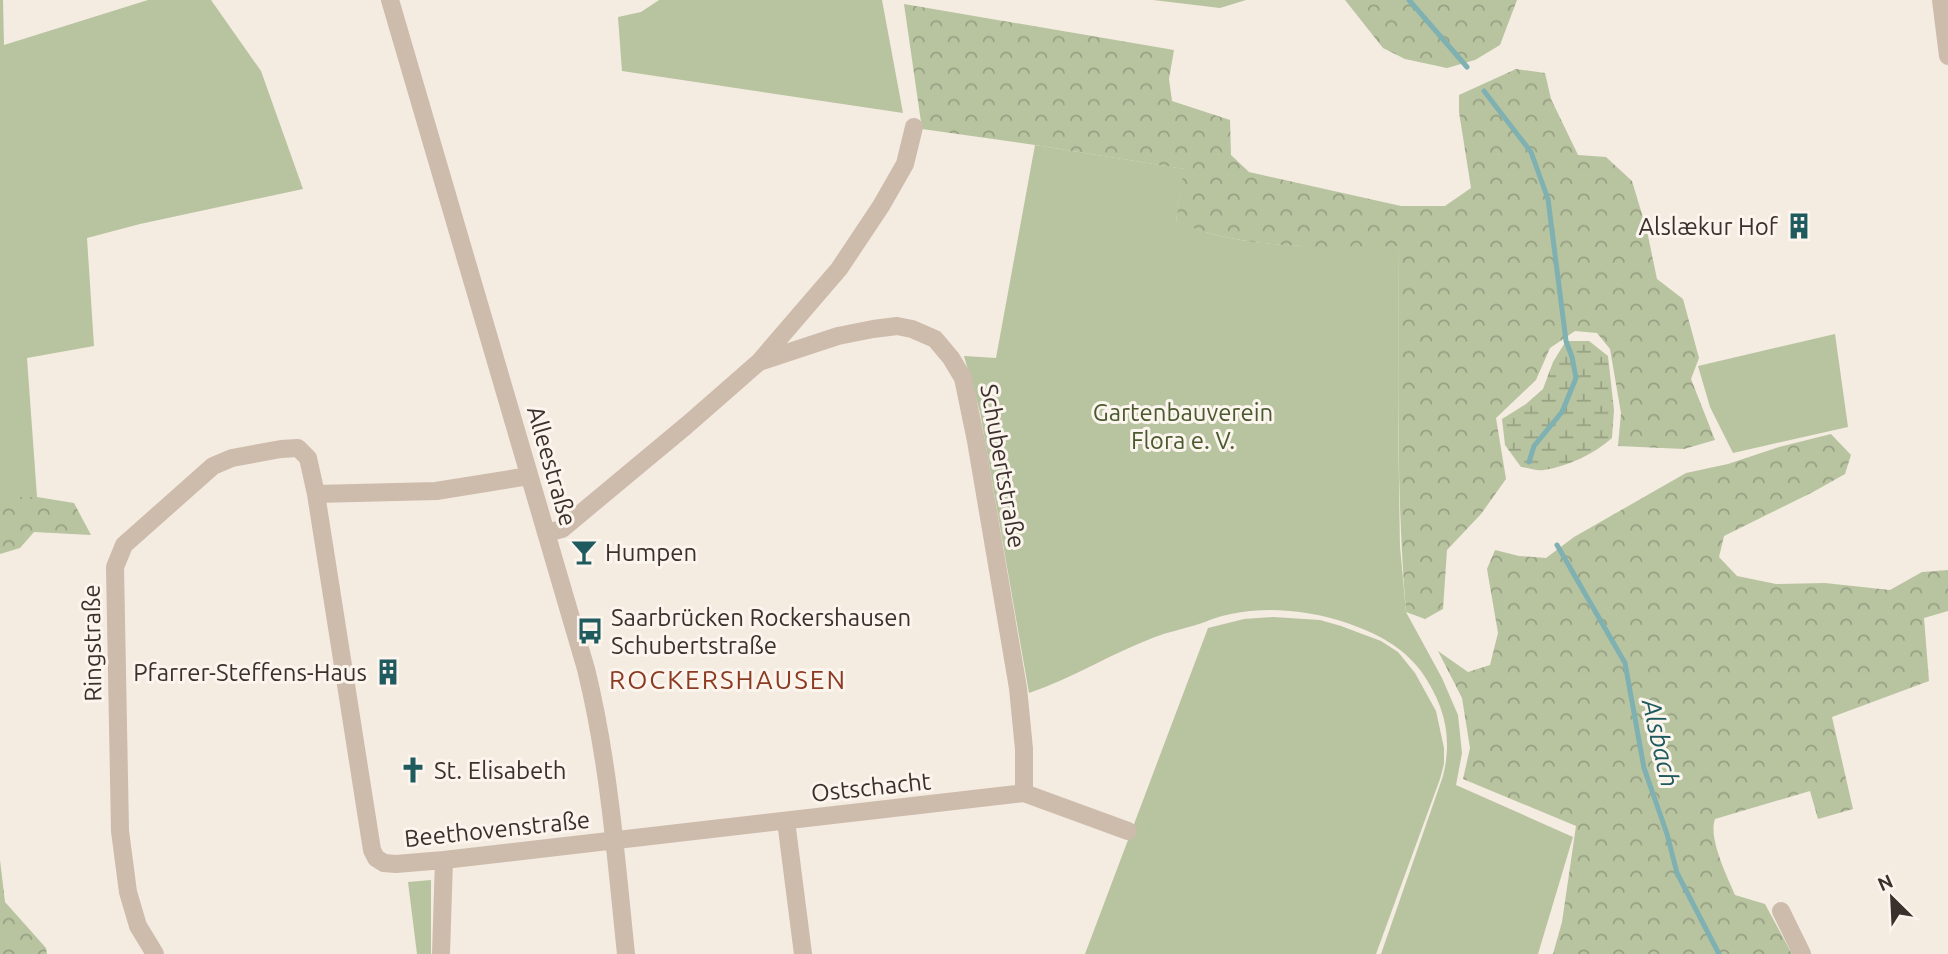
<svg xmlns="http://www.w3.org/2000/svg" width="1948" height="954" font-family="Ubuntu,sans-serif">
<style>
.green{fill:#b8c4a0}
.forest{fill:url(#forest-crowns)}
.wetland{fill:url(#wetland-marsh)}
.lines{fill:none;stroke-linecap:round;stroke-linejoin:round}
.stream{stroke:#7fb0b2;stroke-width:5}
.minor{stroke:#cdbbac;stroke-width:18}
.labels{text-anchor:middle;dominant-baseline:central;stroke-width:6;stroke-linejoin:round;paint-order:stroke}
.poi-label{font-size:24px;fill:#3b302b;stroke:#fbf5ee;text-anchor:start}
.park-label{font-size:24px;fill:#4a5a2e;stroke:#fbf5ee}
.street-label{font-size:24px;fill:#3b302b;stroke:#fbf5ee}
.neighbourhood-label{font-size:26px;letter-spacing:2px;fill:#8c3b22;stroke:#fbf5ee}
.water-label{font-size:26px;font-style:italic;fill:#1f5a5e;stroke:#fbf5ee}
</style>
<defs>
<pattern id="forest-crowns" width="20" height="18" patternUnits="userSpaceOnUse" patternTransform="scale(1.75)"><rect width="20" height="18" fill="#b8c4a0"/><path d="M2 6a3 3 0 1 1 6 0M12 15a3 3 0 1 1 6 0" fill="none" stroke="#97a083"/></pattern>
<pattern id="wetland-marsh" width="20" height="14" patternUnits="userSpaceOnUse" patternTransform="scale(1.75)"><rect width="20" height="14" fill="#b8c4a0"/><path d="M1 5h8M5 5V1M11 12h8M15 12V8" fill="none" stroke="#97a083"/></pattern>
</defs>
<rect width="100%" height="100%" fill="#f4ebe1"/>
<!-- green -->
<path class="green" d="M 0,0 L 3,0 L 4,45 L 148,0 L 211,0 L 261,71 L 303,189 L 140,224 L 87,238 L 94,346 L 27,358 L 37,497 L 0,497 Z
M 659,0 L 882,0 L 903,113 L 622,71 L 618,17 L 641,12 Z
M 1153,0 L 1246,0 L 1220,8 Z
M 1035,145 L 1185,169 L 1176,221 C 1188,225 1200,231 1213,234 C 1273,250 1337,245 1399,246 L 1398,420 L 1400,546 L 1406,612 L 1442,678 L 1458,715 L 1462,753 L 1456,785 L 1573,837 L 1538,954 L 1381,954 L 1443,776 C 1453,736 1444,704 1421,671 C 1402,646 1376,633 1347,623 C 1311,611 1269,606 1231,614 C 1219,616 1208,621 1196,625 C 1183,629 1168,632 1155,637 C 1112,653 1073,678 1029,693 L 980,412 L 964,356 L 996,358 Z
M 1835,334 L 1848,427 L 1733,453 L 1710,407 L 1698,366 Z
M 1273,617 L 1320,620 L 1341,626 L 1381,641 L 1398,652 L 1415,673 L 1436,711 L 1444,748 L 1444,764 L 1440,779 L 1376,954 L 1085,954 L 1208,628 L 1244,619 Z
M 431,880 L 431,954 L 417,954 L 408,882 Z"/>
<!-- forest -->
<path class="forest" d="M 1345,0 L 1517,0 L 1500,45 L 1475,60 L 1447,68 L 1405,59 L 1383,48 Z
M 904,4 L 1174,50 L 1169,79 L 1172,101 L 1230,120 L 1231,155 L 1249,172 L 1401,206 L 1445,206 L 1471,188 L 1459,112 L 1459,95 L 1516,69 L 1545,73 L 1551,99 L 1578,155 L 1606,157 L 1632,181 L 1647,231 L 1657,279 L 1683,299 L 1699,358 L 1691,379 L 1715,440 L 1684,449 L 1618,446 L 1621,413 L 1610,349 L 1597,333 L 1575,331 L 1550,348 L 1536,380 L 1496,418 L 1506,479 L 1481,514 L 1447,550 L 1443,609 L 1425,619 L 1406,612 C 1396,491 1398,368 1399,246 C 1337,246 1272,250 1213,234 C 1200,231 1188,226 1176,221 L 1184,169 L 1035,145 L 922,129 Z
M 1831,434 L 1851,455 L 1845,474 L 1813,492 L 1724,536 L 1719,557 L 1737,576 L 1776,584 L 1825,583 L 1890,590 L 1922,572 L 1948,570 L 1948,611 L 1924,618 L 1929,681 L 1832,717 L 1853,809 L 1818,819 L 1810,791 L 1715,819 C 1708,838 1727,876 1735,895 L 1765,904 L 1792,954 L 1553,954 L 1562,922 L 1576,826 L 1463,779 L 1470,748 L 1462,698 L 1438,651 L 1468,672 L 1490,665 L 1498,633 L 1487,569 L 1495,550 L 1519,556 L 1546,558 L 1574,537 L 1686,473 L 1728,464 L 1779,447 Z
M 0,497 L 37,497 L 74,503 L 91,535 L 34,532 L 20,548 L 0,554 Z
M 0,860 L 5,902 L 46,948 L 47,954 L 0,954 Z"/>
<!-- wetland -->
<path class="wetland" d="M 1566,341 L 1589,341 L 1608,356 L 1614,410 L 1612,438 C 1594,454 1569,466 1544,470 C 1537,471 1529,468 1521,467 L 1505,445 L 1502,419 L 1526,404 L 1543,389 L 1553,362 Z"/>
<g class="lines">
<!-- stream -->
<path class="stream" d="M 1409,0 L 1467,67
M 1484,91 L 1531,152 L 1548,199 L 1566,341 L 1572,357 L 1576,378 L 1562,412 L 1534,446 L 1529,462
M 1557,545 L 1625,663 L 1644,768 L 1667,834 L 1677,873 L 1719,954"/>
<!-- minor -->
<path class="minor" d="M 390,0 L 586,669 C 609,762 616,859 626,954
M 1941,0 L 1948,56
M 759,362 L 838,336 L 873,329 L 897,326 L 912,329 L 935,339 L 951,358 L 963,378 L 976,441 L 1018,688 L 1024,749 L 1024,793
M 316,494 L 436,491 L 529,476
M 546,533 L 562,529 L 687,425 L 759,362 L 839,269 L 881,206 L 905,164 L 914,127
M 786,821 L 803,954
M 1781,911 L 1802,954
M 155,954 L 138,926 L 128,892 L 120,831 L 115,567 L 124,545 L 213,466 L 232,458 L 281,449 L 298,448 L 308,458 L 316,494 L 372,850 L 376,858 L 384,863 L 396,864 L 444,860 L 1024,793 L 1128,831
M 441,954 L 444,860"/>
</g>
<!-- icons -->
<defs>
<g id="building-bare" transform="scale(2.1)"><path d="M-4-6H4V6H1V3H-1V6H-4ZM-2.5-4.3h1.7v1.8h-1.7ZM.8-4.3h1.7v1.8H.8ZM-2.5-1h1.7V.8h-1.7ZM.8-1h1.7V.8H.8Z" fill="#1f5a5e" stroke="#fbf5ee" stroke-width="2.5" paint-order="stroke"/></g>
<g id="bar-bare" transform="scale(2.1)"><path d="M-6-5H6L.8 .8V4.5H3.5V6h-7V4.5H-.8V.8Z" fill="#1f5a5e" stroke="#fbf5ee" stroke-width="2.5" paint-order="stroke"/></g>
<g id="bus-bare" transform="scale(2.1)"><path d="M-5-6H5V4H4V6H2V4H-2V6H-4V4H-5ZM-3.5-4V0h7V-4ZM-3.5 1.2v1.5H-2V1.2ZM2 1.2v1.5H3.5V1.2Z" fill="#1f5a5e" stroke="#fbf5ee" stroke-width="2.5" paint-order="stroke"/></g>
<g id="church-bare" transform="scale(2.1)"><path d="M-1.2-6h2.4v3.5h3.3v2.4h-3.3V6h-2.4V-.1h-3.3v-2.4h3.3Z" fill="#1f5a5e" stroke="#fbf5ee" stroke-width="2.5" paint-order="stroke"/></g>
</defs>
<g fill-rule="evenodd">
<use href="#building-bare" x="1799" y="226"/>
<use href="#bar-bare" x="584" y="552"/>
<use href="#bus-bare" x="590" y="631"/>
<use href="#building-bare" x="388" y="672"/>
<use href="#church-bare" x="413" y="770"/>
</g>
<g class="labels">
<!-- poi labels -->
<g class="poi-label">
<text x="1778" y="226" text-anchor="end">Alslækur Hof</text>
<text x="605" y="552">Humpen</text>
<text x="611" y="617">Saarbrücken Rockershausen<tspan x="611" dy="28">Schubertstraße</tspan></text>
<text x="367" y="672" text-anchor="end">Pfarrer-Steffens-Haus</text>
<text x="434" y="770">St. Elisabeth</text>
</g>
<!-- park labels -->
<g class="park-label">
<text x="1183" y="412">Gartenbauverein<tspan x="1183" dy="28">Flora e. V.</tspan></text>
</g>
<!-- street labels -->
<g class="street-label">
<text transform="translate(552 466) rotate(74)">Alleestraße</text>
<text transform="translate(1003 466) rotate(80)">Schubertstraße</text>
<text transform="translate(92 643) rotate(-91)">Ringstraße</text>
<text transform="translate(871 787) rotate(-6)">Ostschacht</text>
<text transform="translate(497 829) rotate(-6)">Beethovenstraße</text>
</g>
<!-- neighbourhood labels -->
<g class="neighbourhood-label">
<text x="728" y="679">ROCKERSHAUSEN</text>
</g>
<!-- water labels -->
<g class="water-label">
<text transform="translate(1661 743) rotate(77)">Alsbach</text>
</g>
</g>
<!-- north arrow -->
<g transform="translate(1892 898) rotate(336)" stroke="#fbf5ee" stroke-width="5" paint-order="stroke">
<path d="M0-5L12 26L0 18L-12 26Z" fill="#3b302b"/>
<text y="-10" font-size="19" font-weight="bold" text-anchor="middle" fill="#3b302b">N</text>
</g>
</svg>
